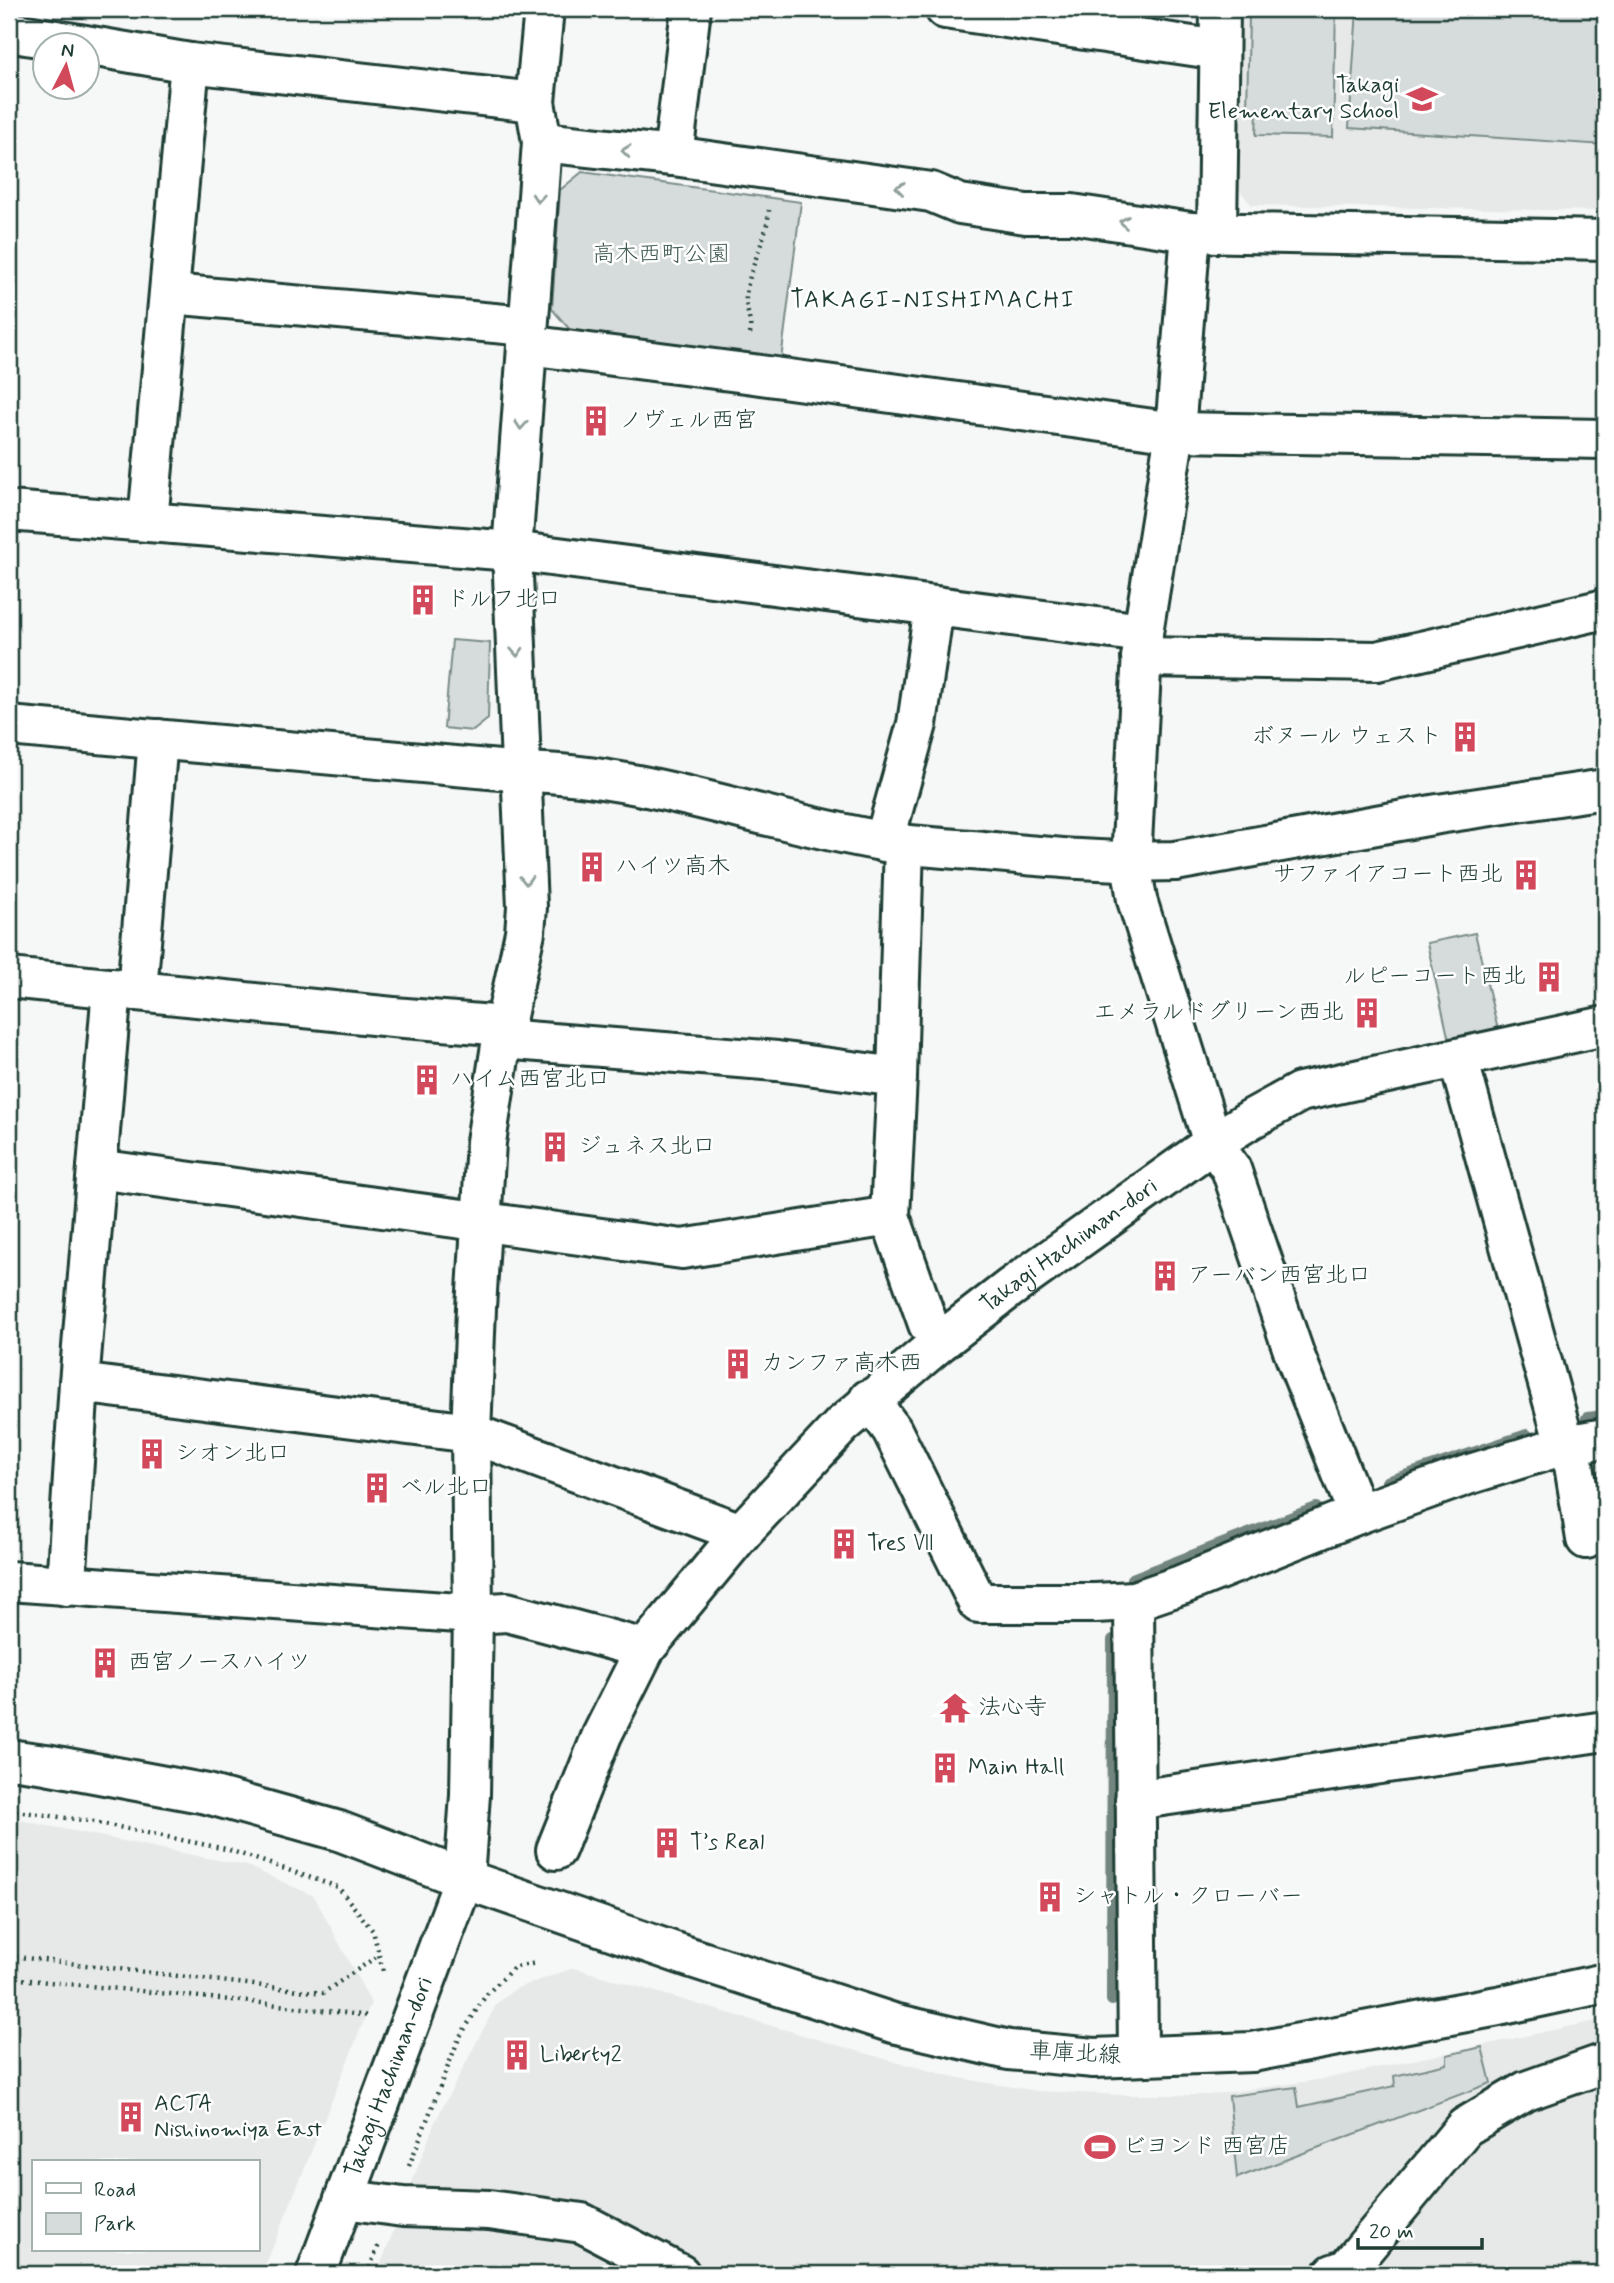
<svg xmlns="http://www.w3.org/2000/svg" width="1614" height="2283" font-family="Mynerve,'Klee One',sans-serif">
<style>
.built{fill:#e6e9e8;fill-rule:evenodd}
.green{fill:#d6dcdb;stroke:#7a8c88;stroke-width:2}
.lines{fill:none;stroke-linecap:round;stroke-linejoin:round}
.stream{stroke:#72857f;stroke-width:12}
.minor-casing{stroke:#1f3d34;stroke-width:44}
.path{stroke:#1f3d34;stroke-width:4.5;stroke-dasharray:2 5;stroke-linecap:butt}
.minor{stroke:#fff;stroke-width:38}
.oneway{stroke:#8f9e9a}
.labels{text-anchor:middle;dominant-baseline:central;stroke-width:5;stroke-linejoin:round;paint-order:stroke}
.poi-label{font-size:23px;fill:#1f3d34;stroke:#fff;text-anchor:start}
.park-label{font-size:23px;fill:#445d55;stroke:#fff}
.street-label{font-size:23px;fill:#1f3d34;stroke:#fff}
.neighbourhood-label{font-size:24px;letter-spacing:2px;fill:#1f3d34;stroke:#fff}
</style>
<rect width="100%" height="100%" fill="#f6f7f7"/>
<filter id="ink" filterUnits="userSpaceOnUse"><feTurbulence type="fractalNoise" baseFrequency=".0143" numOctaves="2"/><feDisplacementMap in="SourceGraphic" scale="14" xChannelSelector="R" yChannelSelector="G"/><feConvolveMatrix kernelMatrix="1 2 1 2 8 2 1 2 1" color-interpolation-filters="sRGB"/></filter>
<g filter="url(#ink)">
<!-- built -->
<path class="built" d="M 1240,9 L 1605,9 L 1605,211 L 1252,205 L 1238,189 Z
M 9,1818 L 247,1866 L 314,1896 L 371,2003 L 262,2274 L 9,2274 ZM 33,2162 L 257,2162 L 257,2250 L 33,2250 Z
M 574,1968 L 895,2062 L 959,2078 L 1037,2091 L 1122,2095 L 1208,2095 L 1325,2079 L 1605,2019 L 1605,2274 L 377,2274 L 435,2122 L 497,2003 L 515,1989 Z"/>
<!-- green -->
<path class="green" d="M 1279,9 L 1336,9 L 1333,137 L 1256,135 L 1257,112 L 1247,112 L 1249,16 Z
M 1357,9 L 1605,9 L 1605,145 L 1349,128 Z
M 582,172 L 801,202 L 781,360 L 571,331 L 552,309 L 560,190 Z
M 452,640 L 490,643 L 488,719 L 473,731 L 444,728 Z
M 1475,933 L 1499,1034 L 1450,1045 L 1427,943 Z
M 1482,2047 L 1491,2083 L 1237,2178 L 1229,2096 L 1296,2087 L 1299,2107 L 1395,2086 L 1394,2076 L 1447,2064 L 1447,2055 Z"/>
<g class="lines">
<!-- stream -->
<path class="stream" d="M 1587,1418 L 1605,1416
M 1387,1482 L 1527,1435
M 1132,1579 L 1316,1508
M 1112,2000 L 1113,1640"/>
<!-- minor casing -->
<g class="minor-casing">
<g id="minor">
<path d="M 945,9 L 1219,50"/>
<path d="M 9,32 L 190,63 L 535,102"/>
<path d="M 542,142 L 673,156 L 931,192 L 960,204 L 1026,214 L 1072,214 L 1191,232 L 1605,240"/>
<path d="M 673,156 L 691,9"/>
<path d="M 1191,232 L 1175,432 L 1143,633 L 1131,862 L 1137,900 L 1213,1143 L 1231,1169 L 1295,1356 L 1358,1514"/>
<path d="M 1217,233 L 1220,9"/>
<path d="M 171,294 L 528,326"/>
<path d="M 527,345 L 746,373 L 1175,432 L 1605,439"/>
<path d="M 9,511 L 512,551 L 1143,633"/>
<path d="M 148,521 L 190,63"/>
<path d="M 1141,657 L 1377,661 L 1605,609"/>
<path d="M 9,726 L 522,772 C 646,774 762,821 882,841 C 915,847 950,848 983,851 C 1047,857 1110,863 1175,861 L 1438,814 L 1605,789"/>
<path d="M 884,842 L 917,724 L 934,607"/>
<path d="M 9,978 L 393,1017 L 505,1026"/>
<path d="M 137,991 L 158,739"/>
<path d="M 502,1039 L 777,1061 L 897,1077 L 890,1216 L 928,1324 L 940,1342"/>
<path d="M 1458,1058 L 1565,1445 L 1574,1465 L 1586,1539"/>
<path d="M 897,1077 L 904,844"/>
<path d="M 97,1169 L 682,1249 L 890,1216"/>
<path d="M 79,1383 L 471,1433 L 741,1533"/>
<path d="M 869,1399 L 892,1430 L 978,1603 L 1095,1603 L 1134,1601 L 1181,1585 L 1358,1514 L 1467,1475 L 1565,1445 L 1605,1438"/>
<path d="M 9,1581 L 473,1614 L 507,1612 L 645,1649"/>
<path d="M 66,1586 L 79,1383 L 112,988"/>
<path d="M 1134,1601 L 1138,2056"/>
<path d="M 9,1759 L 46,1764 L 207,1794 L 339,1831 L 464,1879 L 689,1957 L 893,2023 L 1009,2050 L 1094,2058 L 1252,2052 L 1498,2006 L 1605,1983"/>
<path d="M 1135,1800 L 1605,1731"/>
<path id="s1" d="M 556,1850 L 602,1735 L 645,1649 L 741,1533 L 842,1425 L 940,1342 L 1010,1288 L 1213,1143 L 1251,1119 L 1300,1092 L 1605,1026"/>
<path d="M 344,2199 L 403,2207 L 489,2210 L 582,2223 L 680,2274"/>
<path id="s2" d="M 316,2274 L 464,1879 L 470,1795 L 473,1614 L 471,1433 L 476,1308 L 486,1142 L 502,1039 L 525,932 L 527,907 L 512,551 L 542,142 L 535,102 L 544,9"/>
<path d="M 1333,2274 L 1347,2269 L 1465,2127 L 1526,2091 L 1605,2063"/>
</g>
</g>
<!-- path -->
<path class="path" d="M 750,334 C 752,321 745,308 746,296 C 749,266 767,240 769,210
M 9,1810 L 89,1821 L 226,1849 L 338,1887 L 373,1931 L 384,1975
M 9,1956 L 323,1993 L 379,1955
M 9,1978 L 261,2003 L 370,2016
M 409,2166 L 459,2038 L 486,1995 L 514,1967 L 537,1963
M 367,2274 L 380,2242"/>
<!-- minor -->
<use href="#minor" class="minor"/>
</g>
<!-- one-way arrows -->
<defs><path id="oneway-chevron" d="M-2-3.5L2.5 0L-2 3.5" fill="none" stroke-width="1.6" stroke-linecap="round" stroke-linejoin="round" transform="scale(1.75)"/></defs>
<g class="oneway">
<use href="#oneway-chevron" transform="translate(626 151) rotate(-174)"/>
<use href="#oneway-chevron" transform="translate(900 188) rotate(-172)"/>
<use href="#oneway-chevron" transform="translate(538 198) rotate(94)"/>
<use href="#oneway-chevron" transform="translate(1124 222) rotate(-171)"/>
<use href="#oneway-chevron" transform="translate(521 425) rotate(94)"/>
<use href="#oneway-chevron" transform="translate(517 652) rotate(87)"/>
<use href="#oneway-chevron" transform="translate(526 880) rotate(88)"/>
</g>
</g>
<!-- icons -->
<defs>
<g id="school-bare" transform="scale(2.415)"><path d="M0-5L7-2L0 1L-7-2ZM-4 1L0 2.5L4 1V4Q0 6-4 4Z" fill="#d1495b" stroke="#fff" stroke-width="2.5" paint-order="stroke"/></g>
<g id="building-bare" transform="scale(2.415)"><path d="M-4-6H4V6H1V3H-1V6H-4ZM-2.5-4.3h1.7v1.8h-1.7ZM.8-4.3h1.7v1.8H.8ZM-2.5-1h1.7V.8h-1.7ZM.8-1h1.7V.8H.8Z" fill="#d1495b" stroke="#fff" stroke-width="2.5" paint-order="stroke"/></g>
<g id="temple-bare" transform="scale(2.415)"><path d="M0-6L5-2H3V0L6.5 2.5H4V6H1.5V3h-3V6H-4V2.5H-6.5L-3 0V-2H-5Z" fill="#d1495b" stroke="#fff" stroke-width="2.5" paint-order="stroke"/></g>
<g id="stadium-bare" transform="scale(2.415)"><path d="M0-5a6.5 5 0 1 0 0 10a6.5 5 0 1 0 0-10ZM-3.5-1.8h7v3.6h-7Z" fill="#d1495b" stroke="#fff" stroke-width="2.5" paint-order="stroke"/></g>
</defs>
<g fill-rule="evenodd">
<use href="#school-bare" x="1422" y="99"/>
<use href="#building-bare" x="596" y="421"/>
<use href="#building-bare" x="423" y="600"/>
<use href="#building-bare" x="1465" y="737"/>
<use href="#building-bare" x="592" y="867"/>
<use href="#building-bare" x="1526" y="875"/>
<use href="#building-bare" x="1549" y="977"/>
<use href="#building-bare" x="1367" y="1013"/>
<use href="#building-bare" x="427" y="1080"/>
<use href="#building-bare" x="555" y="1147"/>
<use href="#building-bare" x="1165" y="1276"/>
<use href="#building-bare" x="738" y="1364"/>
<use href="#building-bare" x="152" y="1454"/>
<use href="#building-bare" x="377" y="1488"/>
<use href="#building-bare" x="844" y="1544"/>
<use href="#building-bare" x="105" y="1663"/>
<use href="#temple-bare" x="955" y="1708"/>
<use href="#building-bare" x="945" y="1768"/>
<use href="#building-bare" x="667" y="1843"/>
<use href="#building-bare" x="1050" y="1897"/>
<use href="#building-bare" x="517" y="2055"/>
<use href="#building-bare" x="131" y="2117"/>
<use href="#stadium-bare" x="1100" y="2147"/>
</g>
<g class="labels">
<!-- poi labels -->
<g class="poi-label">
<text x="1399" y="86" text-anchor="end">Takagi<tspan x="1399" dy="26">Elementary School</tspan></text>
<text x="619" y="421">ノヴェル西宮</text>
<text x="446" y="600">ドルフ北口</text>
<text x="1442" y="737" text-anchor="end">ボヌール ウェスト</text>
<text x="615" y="867">ハイツ高木</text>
<text x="1503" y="875" text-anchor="end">サファイアコート西北</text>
<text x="1526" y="977" text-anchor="end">ルピーコート西北</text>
<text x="1344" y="1013" text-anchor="end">エメラルドグリーン西北</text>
<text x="450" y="1080">ハイム西宮北口</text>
<text x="578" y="1147">ジュネス北口</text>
<text x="1188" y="1276">アーバン西宮北口</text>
<text x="761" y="1364">カンファ高木西</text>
<text x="175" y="1454">シオン北口</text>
<text x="400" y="1488">ベル北口</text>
<text x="867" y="1544">Tres Ⅶ</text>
<text x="128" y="1663">西宮ノースハイツ</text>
<text x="978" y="1708">法心寺</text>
<text x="968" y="1768">Main Hall</text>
<text x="690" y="1843">T’s Real</text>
<text x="1073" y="1897">シャトル・クローバー</text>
<text x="540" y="2055">Liberty2</text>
<text x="154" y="2104">ACTA<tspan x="154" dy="26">Nishinomiya East</tspan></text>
<text x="1123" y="2147">ビヨンド 西宮店</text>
</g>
<!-- park labels -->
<g class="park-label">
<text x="661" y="255">高木西町公園</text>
</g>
<!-- street labels -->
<g class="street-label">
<text stroke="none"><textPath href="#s1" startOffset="808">Takagi Hachiman-dori</textPath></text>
<text transform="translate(1075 2054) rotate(3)">車庫北線</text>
<text stroke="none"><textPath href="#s2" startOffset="210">Takagi Hachiman-dori</textPath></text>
</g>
<!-- neighbourhood labels -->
<g class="neighbourhood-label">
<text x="933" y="300">TAKAGI-NISHIMACHI</text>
</g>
</g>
<!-- margin -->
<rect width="1614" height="2283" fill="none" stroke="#fff" stroke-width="35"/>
<rect x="18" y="18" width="1579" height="2248" fill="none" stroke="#1f3d34" stroke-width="2.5" filter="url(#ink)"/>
<!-- legend -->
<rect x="32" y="2160" width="228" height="91" fill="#ffffff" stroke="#a5b1ae" stroke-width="2"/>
<rect x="46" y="2183" width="35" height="10" fill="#ffffff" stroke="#a5b1ae" stroke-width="2"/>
<text x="94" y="2196" font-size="21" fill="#1f3d34">Road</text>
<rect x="46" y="2213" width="35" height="21" fill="#d6dcdb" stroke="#a5b1ae" stroke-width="2"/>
<text x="94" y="2230" font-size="21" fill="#1f3d34">Park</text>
<!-- north arrow -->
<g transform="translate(66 66) rotate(6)"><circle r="33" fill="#ffffff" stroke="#a5b1ae" stroke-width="2"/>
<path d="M0-5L12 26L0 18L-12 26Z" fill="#d1495b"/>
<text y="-10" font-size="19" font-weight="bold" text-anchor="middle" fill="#1f3d34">N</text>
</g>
<!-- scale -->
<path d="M1358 2238v10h124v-10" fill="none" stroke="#1f3d34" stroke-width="3.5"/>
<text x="1369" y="2238" font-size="21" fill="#1f3d34" stroke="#ffffff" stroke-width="5" paint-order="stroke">20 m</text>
</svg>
